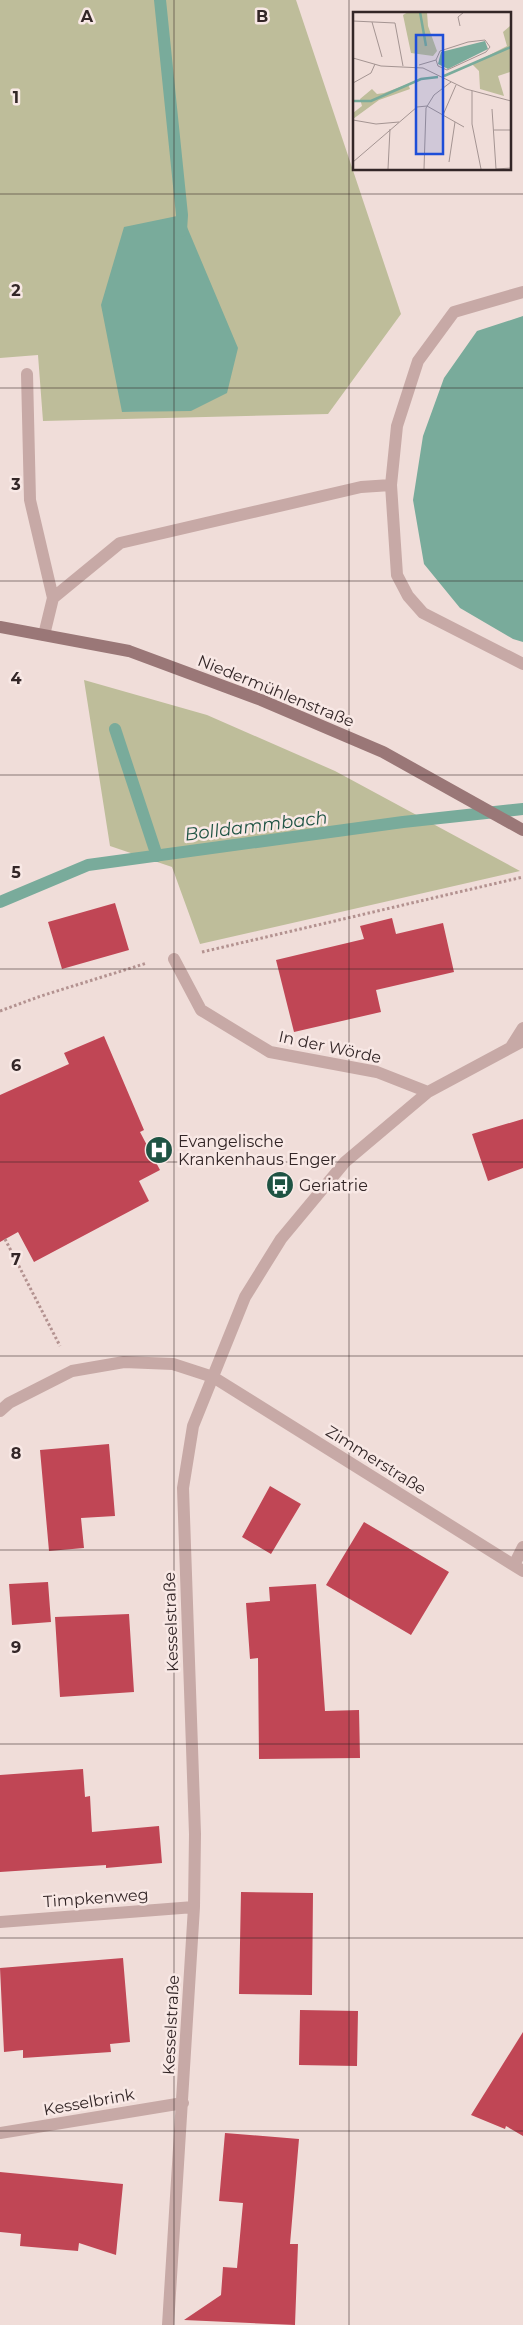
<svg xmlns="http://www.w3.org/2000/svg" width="523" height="2325" font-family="Montserrat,sans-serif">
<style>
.green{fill:#bebd9a;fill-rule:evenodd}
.water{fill:#79ab9b}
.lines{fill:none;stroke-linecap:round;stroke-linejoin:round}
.stream{stroke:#79ab9b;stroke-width:12}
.building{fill:#c04655}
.path{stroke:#b39290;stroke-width:3;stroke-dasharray:2.5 2.5;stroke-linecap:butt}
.lane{stroke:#c7a9a6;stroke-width:12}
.street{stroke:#c7a9a6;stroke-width:12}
.secondary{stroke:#9a7777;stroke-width:12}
.grid{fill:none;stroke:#332627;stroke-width:1;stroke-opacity:0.55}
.labels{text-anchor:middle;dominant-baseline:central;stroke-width:5;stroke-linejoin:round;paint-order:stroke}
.street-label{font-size:16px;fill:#332627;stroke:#f8e8e5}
.poi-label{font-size:16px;fill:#332627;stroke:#f8e8e5;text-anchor:start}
.water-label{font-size:18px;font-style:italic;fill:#1e5343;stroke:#f8e8e5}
.inset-river{fill:none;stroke:#79ab9b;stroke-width:2.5}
.inset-road{fill:none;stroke:#a49492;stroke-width:1}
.view{fill:#1d4ed8;fill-opacity:0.15;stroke:#1d4ed8;stroke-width:2.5}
.inset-edge{fill:none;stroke:#332627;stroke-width:2.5}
.grid-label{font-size:16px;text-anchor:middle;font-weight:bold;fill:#332627;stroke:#f8e8e5;stroke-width:5;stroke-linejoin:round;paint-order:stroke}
</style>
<rect width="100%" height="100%" fill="#f0ddd9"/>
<!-- green -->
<path class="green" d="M 0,0 L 296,0 L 401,314 L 328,414 L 43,421 L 38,355 L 0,358 ZM 238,348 L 157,411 L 122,412 Z
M 84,680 L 207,715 L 335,771 L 520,871 L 200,944 L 172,867 L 110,846 Z"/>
<!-- water -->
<path class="water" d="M 182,215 L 238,348 L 227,393 L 191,411 L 122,412 L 101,305 L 124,227 Z
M 523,316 L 523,642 L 513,639 L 460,608 L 424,564 L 413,500 L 423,436 L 444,378 L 477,331 Z"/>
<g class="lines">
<!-- stream -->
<path class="stream" d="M 160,0 L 182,215 L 181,231
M 115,729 L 157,856
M 0,902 L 88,865 L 403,822 L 523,809"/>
</g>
<!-- building -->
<path class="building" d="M 115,903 L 129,950 L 62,969 L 48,922 Z
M 392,918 L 396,934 L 443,923 L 454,972 L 376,990 L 381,1012 L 294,1032 L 276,960 L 364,939 L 360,926 Z
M 104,1036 L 144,1130 L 140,1132 L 160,1170 L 139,1181 L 149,1201 L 34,1262 L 18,1232 L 0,1242 L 0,1095 L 69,1064 L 64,1053 Z
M 523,1119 L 523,1168 L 488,1181 L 472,1134 Z
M 109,1444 L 115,1516 L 81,1518 L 84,1548 L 49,1551 L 40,1450 Z
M 270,1486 L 301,1504 L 271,1554 L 242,1537 Z
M 364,1522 L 449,1572 L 411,1635 L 326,1585 Z
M 48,1582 L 51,1622 L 12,1625 L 9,1584 Z
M 316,1584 L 325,1711 L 359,1710 L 360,1758 L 259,1759 L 258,1658 L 250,1659 L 246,1603 L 270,1601 L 269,1587 Z
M 129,1614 L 134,1692 L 60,1697 L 55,1617 Z
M 83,1769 L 85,1797 L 90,1796 L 92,1832 L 159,1826 L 162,1863 L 106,1868 L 106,1865 L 0,1872 L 0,1775 Z
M 241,1892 L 313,1893 L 312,1995 L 239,1994 Z
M 123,1958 L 130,2042 L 110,2044 L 111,2052 L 23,2058 L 23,2050 L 4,2052 L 0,1968 Z
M 300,2010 L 358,2011 L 357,2066 L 299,2065 Z
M 523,2032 L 523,2136 L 506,2126 L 505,2129 L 471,2115 Z
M 225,2133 L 299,2139 L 290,2244 L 298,2244 L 295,2325 L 184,2320 L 221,2295 L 223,2267 L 237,2268 L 243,2203 L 219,2201 Z
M 0,2172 L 123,2184 L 116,2255 L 79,2243 L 78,2251 L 20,2246 L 21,2234 L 0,2232 Z"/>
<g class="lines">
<!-- path -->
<path class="path" d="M 202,952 L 523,877
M 0,1011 L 41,996 L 147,963
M 5,1239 L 60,1346"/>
<!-- lane -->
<path class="lane" d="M 523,292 L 454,312 L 418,361 L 397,426 L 391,485 L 397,575 L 408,596 L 423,613 L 523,664
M 27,374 L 30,500 L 53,598 L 44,635
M 53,598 L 120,543 L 361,487 L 391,485"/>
<!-- street -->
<path class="street" d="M 174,959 L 201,1010 L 270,1052 L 377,1072 L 428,1092
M 511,1047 L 523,1028
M 0,1411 L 9,1403 L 72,1371 L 124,1362 L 173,1364 L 213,1377 L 523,1571
M 514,1565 L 523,1547
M 0,1922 L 194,1907
M 0,2133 L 183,2103
M 168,2325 L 194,1907 L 195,1834 L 183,1488 L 193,1426 L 245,1297 L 281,1239 L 345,1162 L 428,1092 L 523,1041"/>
<!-- secondary -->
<path class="secondary" d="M 0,627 L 129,651 L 261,700 L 383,752 L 523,830"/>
</g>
<!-- grid -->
<path class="grid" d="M 174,0 L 174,2325M 349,0 L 349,2325M 0,194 L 523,194M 0,388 L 523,388M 0,581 L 523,581M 0,775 L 523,775M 0,969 L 523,969M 0,1162 L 523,1162M 0,1356 L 523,1356M 0,1550 L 523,1550M 0,1744 L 523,1744M 0,1938 L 523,1938M 0,2131 L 523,2131"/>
<!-- icons -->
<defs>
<g id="hospital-disc" transform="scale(1.4375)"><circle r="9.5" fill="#1e5343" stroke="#f8e8e5"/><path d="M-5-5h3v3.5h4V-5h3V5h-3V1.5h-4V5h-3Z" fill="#fff"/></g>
<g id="bus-disc" transform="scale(1.4375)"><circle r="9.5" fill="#1e5343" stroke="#f8e8e5"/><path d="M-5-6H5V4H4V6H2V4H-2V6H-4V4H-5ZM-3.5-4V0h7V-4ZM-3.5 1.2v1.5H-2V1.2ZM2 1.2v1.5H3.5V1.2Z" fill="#fff"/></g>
</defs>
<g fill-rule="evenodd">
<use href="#hospital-disc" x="159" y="1150"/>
<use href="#bus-disc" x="280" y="1185"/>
</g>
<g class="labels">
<!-- street labels -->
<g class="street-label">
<text transform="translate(276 691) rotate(22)">Niedermühlenstraße</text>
<text transform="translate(330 1047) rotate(12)">In der Wörde</text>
<text transform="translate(376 1460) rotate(32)">Zimmerstraße</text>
<text transform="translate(171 1622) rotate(-92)">Kesselstraße</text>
<text transform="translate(96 1898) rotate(-4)">Timpkenweg</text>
<text transform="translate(171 2025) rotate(-87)">Kesselstraße</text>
<text transform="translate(89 2102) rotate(-10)">Kesselbrink</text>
</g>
<!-- poi labels -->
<g class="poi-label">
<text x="178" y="1141">Evangelische<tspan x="178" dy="18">Krankenhaus Enger</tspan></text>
<text x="299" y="1185">Geriatrie</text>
</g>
<!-- water labels -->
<g class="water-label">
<text transform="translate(256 826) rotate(-7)">Bolldammbach</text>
</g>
</g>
<!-- overview -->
<g transform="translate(353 12)">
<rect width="158" height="158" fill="#f0ddd9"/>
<path d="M 55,0 L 74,0 L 75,14 L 84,39 L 80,44 L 58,41 L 50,3 ZM 157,14 L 157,60 L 145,64 L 151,84 L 127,77 L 126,59 L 119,52 L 154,34 L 150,20 ZM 55,72 L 57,77 L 26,88 L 0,107 L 0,101 L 9,94 L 7,87 L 19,77 L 24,82 L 31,81 Z" fill="#bebd9a"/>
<path d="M 132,29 L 135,37 L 95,57 L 85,52 L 88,40 Z" fill="#79ab9b"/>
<path class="inset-river" d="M 67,0 L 73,34M 91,64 L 158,35M 0,89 L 18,89 L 68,67 L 85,65"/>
<path class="inset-road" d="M 0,9 L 42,11 L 50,54M 19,10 L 29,45M 107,14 L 105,5 L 111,0M 0,46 L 28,54 L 70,56 L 113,77 L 158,89M 66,53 L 83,48 L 87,39 L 115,30 L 132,28 L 137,35 L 133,40 L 94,58 L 85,54 L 83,48M 0,71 L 18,61 L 22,52M 119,79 L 119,112 L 128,157M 74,94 L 111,115M 139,97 L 143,157 L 158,156M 90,103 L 103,73M 0,108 L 23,112 L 46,110M 141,118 L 158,118M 0,150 L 64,95 L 74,94M 96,150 L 102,110M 35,157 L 37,117M 71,157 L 73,96 L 81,83 L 98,70"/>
<path class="view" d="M 63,23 L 90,23 L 90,142 L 63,142 Z"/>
<rect width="158" height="158" class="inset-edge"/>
</g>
<g class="grid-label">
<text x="87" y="22">A</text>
<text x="262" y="22">B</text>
<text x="16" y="103">1</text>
<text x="16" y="296">2</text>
<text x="16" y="490">3</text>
<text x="16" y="684">4</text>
<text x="16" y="878">5</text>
<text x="16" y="1071">6</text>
<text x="16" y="1265">7</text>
<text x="16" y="1459">8</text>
<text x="16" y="1653">9</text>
</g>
</svg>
